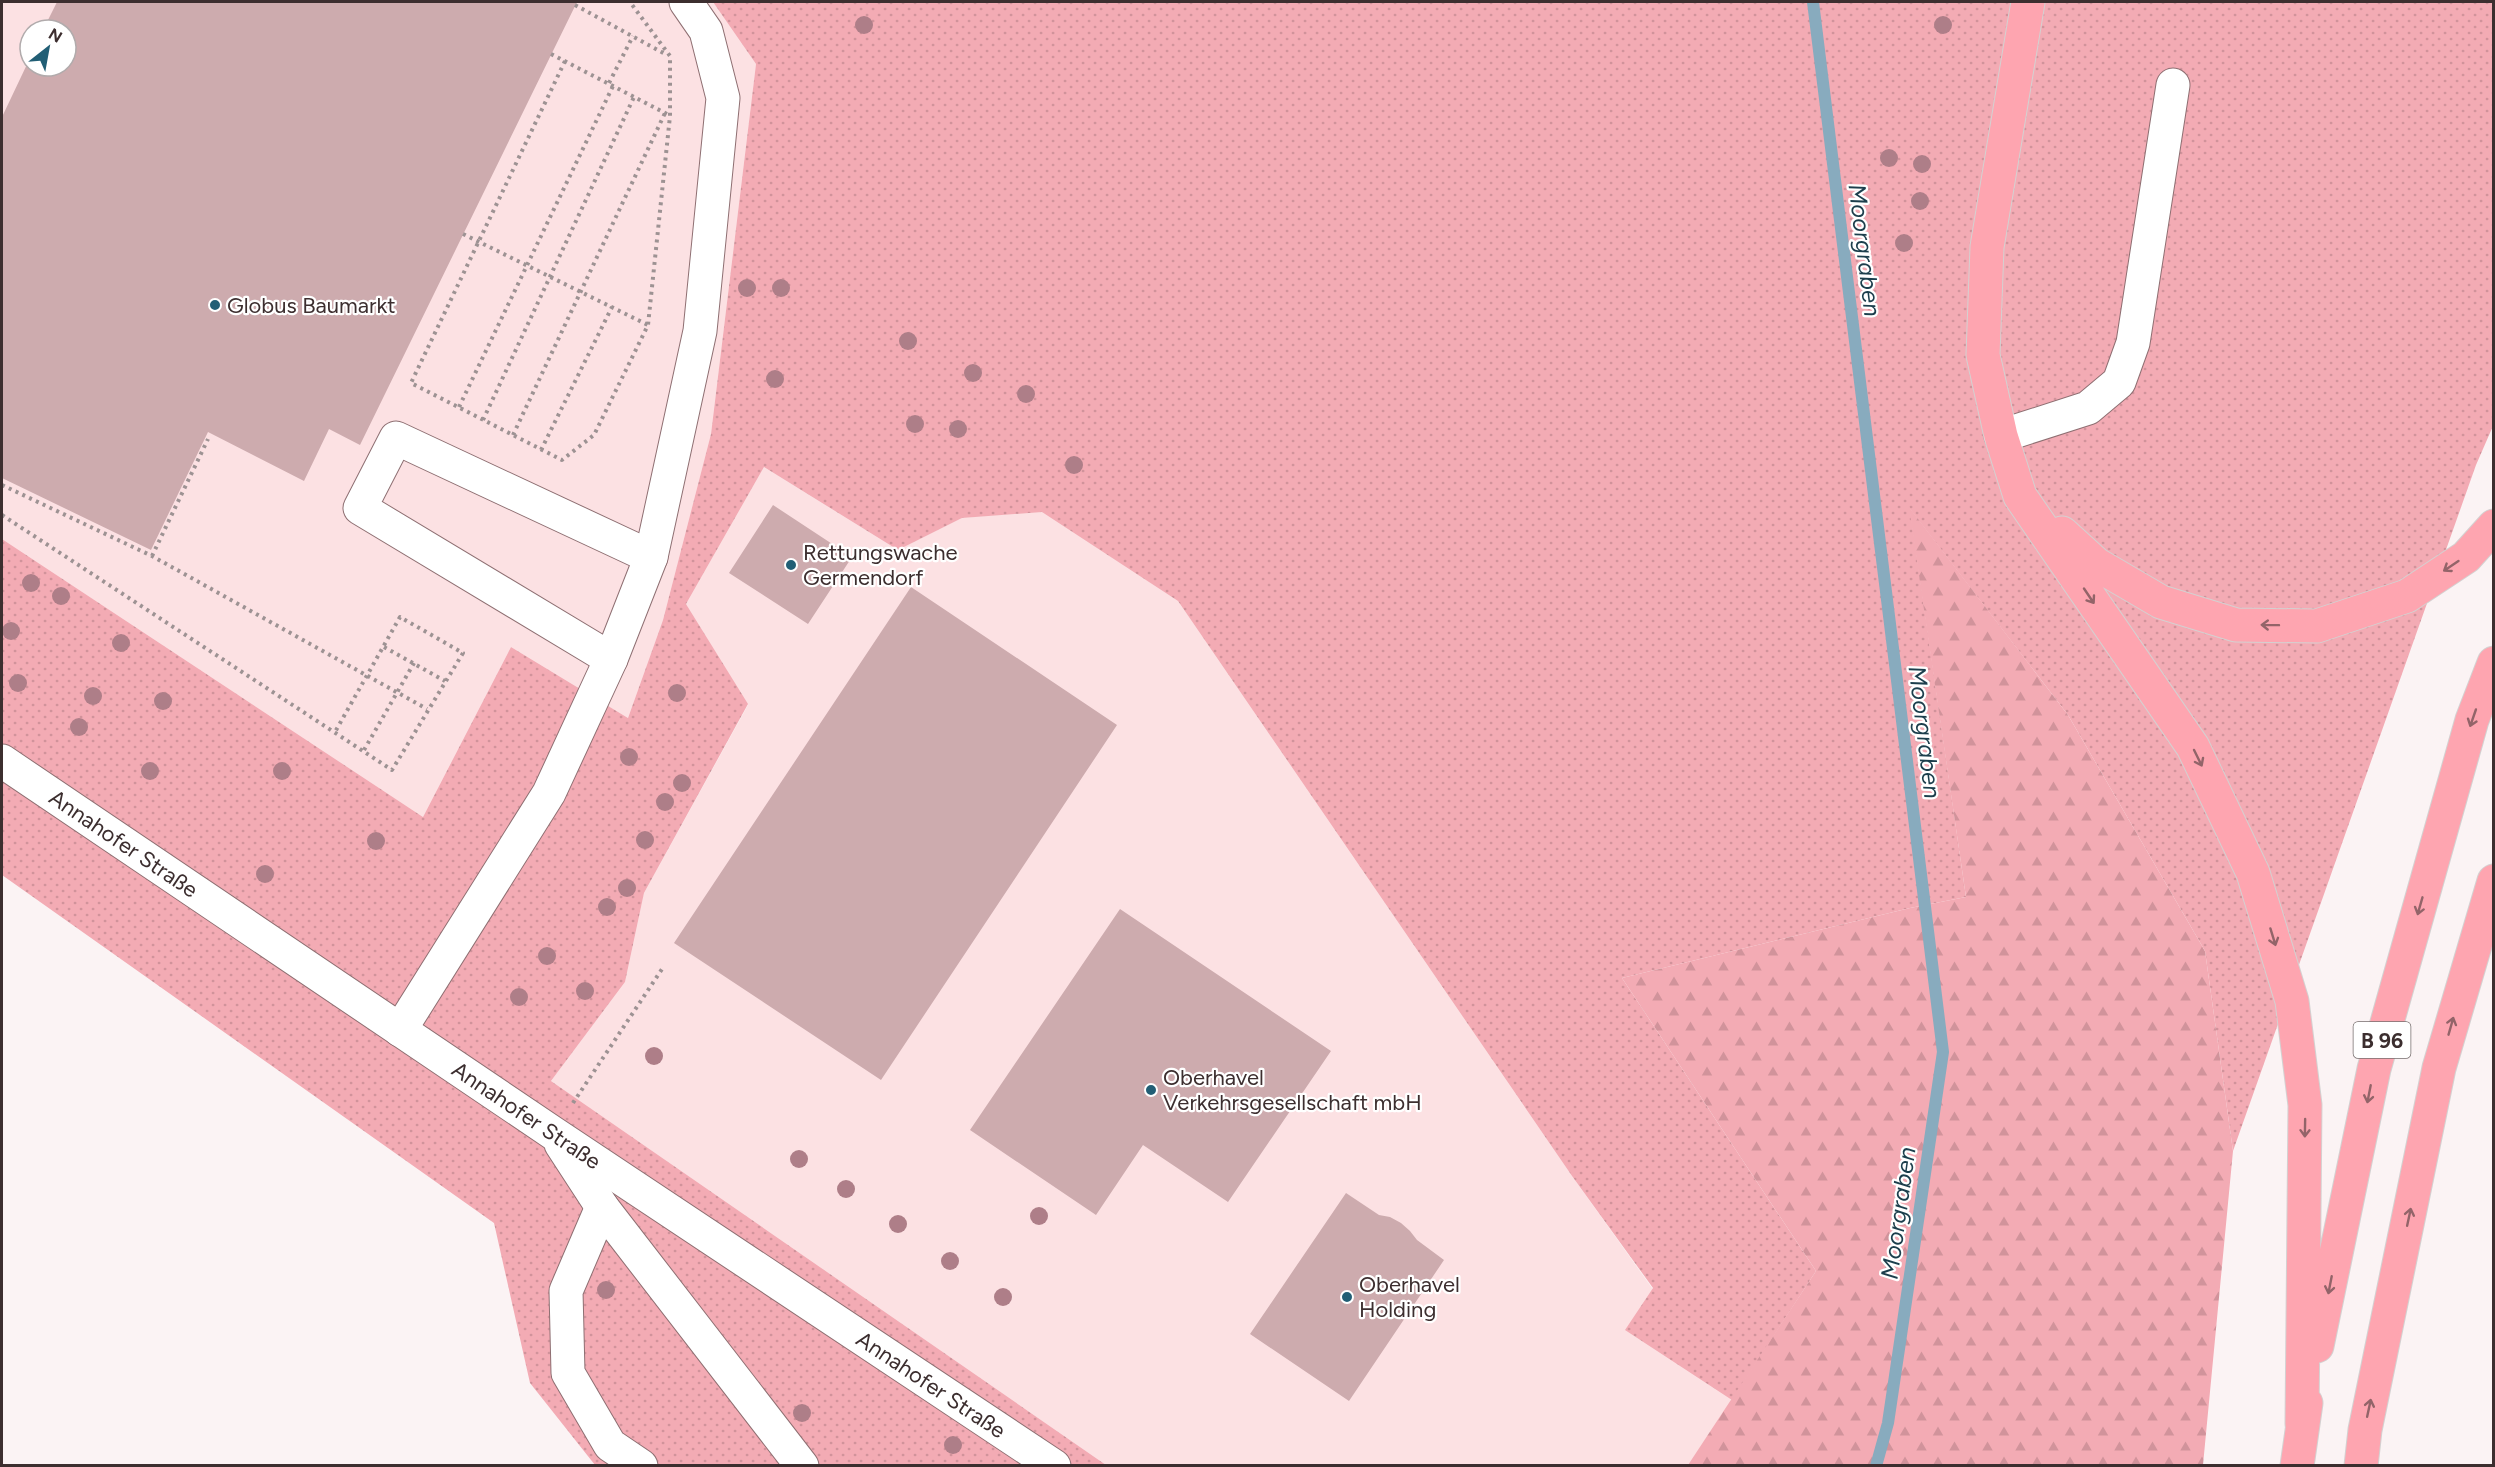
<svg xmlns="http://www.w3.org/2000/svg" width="2495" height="1467" font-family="Figtree,sans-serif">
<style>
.built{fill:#fce1e3;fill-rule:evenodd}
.grass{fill:url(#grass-dots)}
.forest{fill:url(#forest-firs)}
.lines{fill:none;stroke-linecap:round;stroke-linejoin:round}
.stream{stroke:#88abbe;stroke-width:12}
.building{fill:#cdabae}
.minor-casing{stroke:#8e6f72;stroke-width:35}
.highway-casing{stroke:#d4d1d1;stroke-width:35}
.path{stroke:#9d9293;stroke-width:4;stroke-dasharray:3 4.5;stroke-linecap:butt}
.minor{stroke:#fff;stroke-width:33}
.highway{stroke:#fea5b0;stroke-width:33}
.tree{fill:#ae7e88}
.oneway{stroke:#936469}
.poi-dot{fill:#215e75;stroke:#fff;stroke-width:2}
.labels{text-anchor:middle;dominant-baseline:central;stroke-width:4.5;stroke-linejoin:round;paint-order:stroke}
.shield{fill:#fff;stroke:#766d6d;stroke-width:1.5}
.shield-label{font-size:21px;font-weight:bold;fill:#3c2e2f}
.poi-label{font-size:22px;fill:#3c2e2f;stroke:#fff;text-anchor:start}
.street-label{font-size:22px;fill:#3c2e2f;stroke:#fff}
.water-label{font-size:24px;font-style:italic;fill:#1c3e4c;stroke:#fff}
</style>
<defs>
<pattern id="grass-dots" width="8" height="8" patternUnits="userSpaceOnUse" patternTransform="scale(1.5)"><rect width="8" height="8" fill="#f3abb4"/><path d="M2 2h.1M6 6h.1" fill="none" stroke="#d1939b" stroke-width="1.8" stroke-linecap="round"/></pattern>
<pattern id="forest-firs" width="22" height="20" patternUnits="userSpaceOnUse" patternTransform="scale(1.5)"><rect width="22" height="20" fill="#f3abb4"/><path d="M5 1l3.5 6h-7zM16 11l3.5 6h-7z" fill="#d1939b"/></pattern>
</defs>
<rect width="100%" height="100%" fill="#fbf3f4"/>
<!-- built -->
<path class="built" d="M 2,2 L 713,2 L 756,64 L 711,434 L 663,620 L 628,718 L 511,647 L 423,817 L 2,539 ZM 30,30 L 66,30 L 66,66 L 30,66 Z
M 764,467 L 898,550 L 962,518 L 1042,511 L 1178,601 L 1572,1176 L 1732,1400 L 1688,1465 L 1106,1465 L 551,1081 L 625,982 L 644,893 L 748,705 L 686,604 Z"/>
<!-- grass -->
<path class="grass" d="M 713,2 L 2493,2 L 2493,426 L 2476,465 L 2233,1151 L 2205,951 L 2068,715 L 1910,509 L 1966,897 L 1910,908 L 1622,978 L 1816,1271 L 1732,1400 L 1625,1330 L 1653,1288 L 1572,1176 L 1178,601 L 1042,512 L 962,518 L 898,550 L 764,467 L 686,604 L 748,704 L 644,893 L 625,982 L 551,1081 L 1106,1465 L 595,1465 L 530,1383 L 494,1223 L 2,875 L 2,539 L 423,817 L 511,647 L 628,718 L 663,620 L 711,434 L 756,64 Z"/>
<!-- forest -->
<path class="forest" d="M 1909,507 L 2068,715 L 2205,951 L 2233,1151 L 2203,1465 L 1688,1465 L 1816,1271 L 1622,978 L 1910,908 L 1966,897 Z"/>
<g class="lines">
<!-- stream -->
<path class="stream" d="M 1813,2 L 1943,1052 L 1888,1423 L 1876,1466"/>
</g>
<!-- building -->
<path class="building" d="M 57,2 L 577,2 L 360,445 L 329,429 L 304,481 L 208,432 L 151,550 L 2,478 L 2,117 L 30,58 L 30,66 L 66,66 L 66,30 L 43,30 Z
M 773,505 L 852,557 L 808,624 L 729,573 Z
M 911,587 L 1117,725 L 881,1080 L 674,943 Z
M 1120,909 L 1331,1051 L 1228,1202 L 1143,1145 L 1096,1215 L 970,1130 Z
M 1346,1193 L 1379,1215 L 1390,1217 L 1401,1223 L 1410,1231 L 1417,1240 L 1444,1260 L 1349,1401 L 1250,1334 Z"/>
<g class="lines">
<!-- minor casing -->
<g class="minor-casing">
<g id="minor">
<path d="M 2001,436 L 2088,408 L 2119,382 L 2133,343 L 2173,85"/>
<path d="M 611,659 L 360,508 L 396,438 L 651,557"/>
<path id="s1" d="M 2,761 L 553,1133 L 1054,1466"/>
<path d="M 400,1030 L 549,793 L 611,659 L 651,557 L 700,331 L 723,98 L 706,31 L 686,2"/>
<path d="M 561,1144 L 602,1207 L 802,1466"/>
<path d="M 602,1207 L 566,1291 L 568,1373 L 610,1445 L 641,1466"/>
</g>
</g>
<!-- highway casing -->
<g class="highway-casing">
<path id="highway" d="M 2028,2 L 1987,247 L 1983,355 L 2001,436 L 2020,496 L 2193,747 L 2253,873 L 2292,1001 L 2305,1105 L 2302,1424
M 2062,533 L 2096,564 L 2161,602 L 2236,625 L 2317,626 L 2407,596 L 2466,557 L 2494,526
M 2317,1346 L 2374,1069 L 2472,720 L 2494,663
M 2297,1466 L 2306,1403
M 2361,1466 L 2365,1430 L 2439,1068 L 2494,881"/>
</g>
<!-- path -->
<path class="path" d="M 575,5 L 667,55
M 551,54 L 667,114
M 565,61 L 411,383 L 562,460 L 594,435 L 648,325 L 670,116 L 670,56 L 630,2
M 609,83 L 633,36
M 463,234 L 648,325
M 459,407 L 613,86
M 483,420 L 634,97
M 513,435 L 665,113
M 541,450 L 612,307
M 2,485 L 152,556 L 427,709
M 2,515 L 392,770 L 463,653 L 400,617 L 335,732
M 152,556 L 208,439
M 384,647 L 445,681
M 364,750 L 414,663
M 573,1103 L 664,966"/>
<!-- minor -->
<use href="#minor" class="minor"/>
<!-- highway -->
<use href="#highway" class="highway"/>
</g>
<!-- trees -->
<g class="tree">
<circle cx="864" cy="25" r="9"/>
<circle cx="1943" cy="25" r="9"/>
<circle cx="1889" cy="158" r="9"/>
<circle cx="1922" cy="164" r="9"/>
<circle cx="1920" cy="201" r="9"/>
<circle cx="1904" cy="243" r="9"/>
<circle cx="747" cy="288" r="9"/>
<circle cx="781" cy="288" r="9"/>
<circle cx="908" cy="341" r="9"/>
<circle cx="973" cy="373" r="9"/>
<circle cx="775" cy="379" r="9"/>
<circle cx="1026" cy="394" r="9"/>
<circle cx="915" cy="424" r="9"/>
<circle cx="958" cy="429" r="9"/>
<circle cx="1074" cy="465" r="9"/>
<circle cx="31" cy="583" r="9"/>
<circle cx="61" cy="596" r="9"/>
<circle cx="11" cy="631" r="9"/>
<circle cx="121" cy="643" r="9"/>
<circle cx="18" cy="683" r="9"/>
<circle cx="677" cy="693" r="9"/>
<circle cx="93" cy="696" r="9"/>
<circle cx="163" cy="701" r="9"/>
<circle cx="79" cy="727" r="9"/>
<circle cx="629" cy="757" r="9"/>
<circle cx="150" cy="771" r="9"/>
<circle cx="282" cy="771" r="9"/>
<circle cx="682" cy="783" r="9"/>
<circle cx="665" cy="802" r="9"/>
<circle cx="645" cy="840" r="9"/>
<circle cx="376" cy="841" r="9"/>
<circle cx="265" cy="874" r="9"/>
<circle cx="627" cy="888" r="9"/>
<circle cx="607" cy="907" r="9"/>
<circle cx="547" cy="956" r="9"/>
<circle cx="585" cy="991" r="9"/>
<circle cx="519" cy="997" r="9"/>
<circle cx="654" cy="1056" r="9"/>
<circle cx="799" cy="1159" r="9"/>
<circle cx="846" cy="1189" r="9"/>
<circle cx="1039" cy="1216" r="9"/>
<circle cx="898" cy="1224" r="9"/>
<circle cx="950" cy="1261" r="9"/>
<circle cx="606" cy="1290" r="9"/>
<circle cx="1003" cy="1297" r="9"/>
<circle cx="802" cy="1413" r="9"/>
<circle cx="953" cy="1445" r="9"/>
</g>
<!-- one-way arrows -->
<defs><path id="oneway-shaft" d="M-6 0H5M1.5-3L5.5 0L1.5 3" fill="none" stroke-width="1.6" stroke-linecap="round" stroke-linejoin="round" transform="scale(1.5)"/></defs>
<g class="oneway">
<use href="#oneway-shaft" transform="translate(2451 566) rotate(146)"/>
<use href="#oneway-shaft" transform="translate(2089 596) rotate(56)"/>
<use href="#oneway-shaft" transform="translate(2270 625) rotate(-179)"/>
<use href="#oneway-shaft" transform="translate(2473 718) rotate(109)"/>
<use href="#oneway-shaft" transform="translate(2198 758) rotate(64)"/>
<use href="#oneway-shaft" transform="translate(2420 906) rotate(106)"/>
<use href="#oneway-shaft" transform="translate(2273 937) rotate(73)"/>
<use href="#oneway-shaft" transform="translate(2451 1026) rotate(-74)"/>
<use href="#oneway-shaft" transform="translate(2369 1094) rotate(101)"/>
<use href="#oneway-shaft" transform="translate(2305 1128) rotate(91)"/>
<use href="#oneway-shaft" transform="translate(2409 1217) rotate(-78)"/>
<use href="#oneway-shaft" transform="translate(2330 1285) rotate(101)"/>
<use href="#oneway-shaft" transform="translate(2369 1408) rotate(-78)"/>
</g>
<!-- markers -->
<g class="poi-dot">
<circle cx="215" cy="305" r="6"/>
<circle cx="791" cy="565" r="6"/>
<circle cx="1151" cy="1090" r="6"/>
<circle cx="1347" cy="1297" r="6"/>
</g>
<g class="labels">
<!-- shield labels -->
<rect class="shield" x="2353.5" y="1022" width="57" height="36" rx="4.5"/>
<g class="shield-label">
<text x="2382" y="1040">B 96</text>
</g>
<!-- poi labels -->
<g class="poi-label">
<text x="227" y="305">Globus Baumarkt</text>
<text x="803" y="552">Rettungswache<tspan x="803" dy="25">Germendorf</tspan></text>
<text x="1163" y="1077">Oberhavel<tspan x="1163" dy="25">Verkehrsgesellschaft mbH</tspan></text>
<text x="1359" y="1284">Oberhavel<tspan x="1359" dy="25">Holding</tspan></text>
</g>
<!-- street labels -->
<g class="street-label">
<text stroke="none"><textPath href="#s1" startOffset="147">Annahofer Straße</textPath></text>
<text stroke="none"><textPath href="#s1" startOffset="633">Annahofer Straße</textPath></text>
<text stroke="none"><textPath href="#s1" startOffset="1119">Annahofer Straße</textPath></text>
</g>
<!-- water labels -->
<g class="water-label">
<text transform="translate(1865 250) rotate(83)">Moorgraben</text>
<text transform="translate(1925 732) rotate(83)">Moorgraben</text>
<text transform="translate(1898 1213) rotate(-82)">Moorgraben</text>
</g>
</g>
<!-- border -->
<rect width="2495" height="1467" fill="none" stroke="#3c2e2f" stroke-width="6"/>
<!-- north arrow -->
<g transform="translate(48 48) rotate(31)"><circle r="28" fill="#ffffff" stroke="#b1abac" stroke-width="1.5"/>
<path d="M0-4.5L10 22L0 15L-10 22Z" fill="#215e75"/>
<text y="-9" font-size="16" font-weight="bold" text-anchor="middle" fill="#3c2e2f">N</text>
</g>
</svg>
